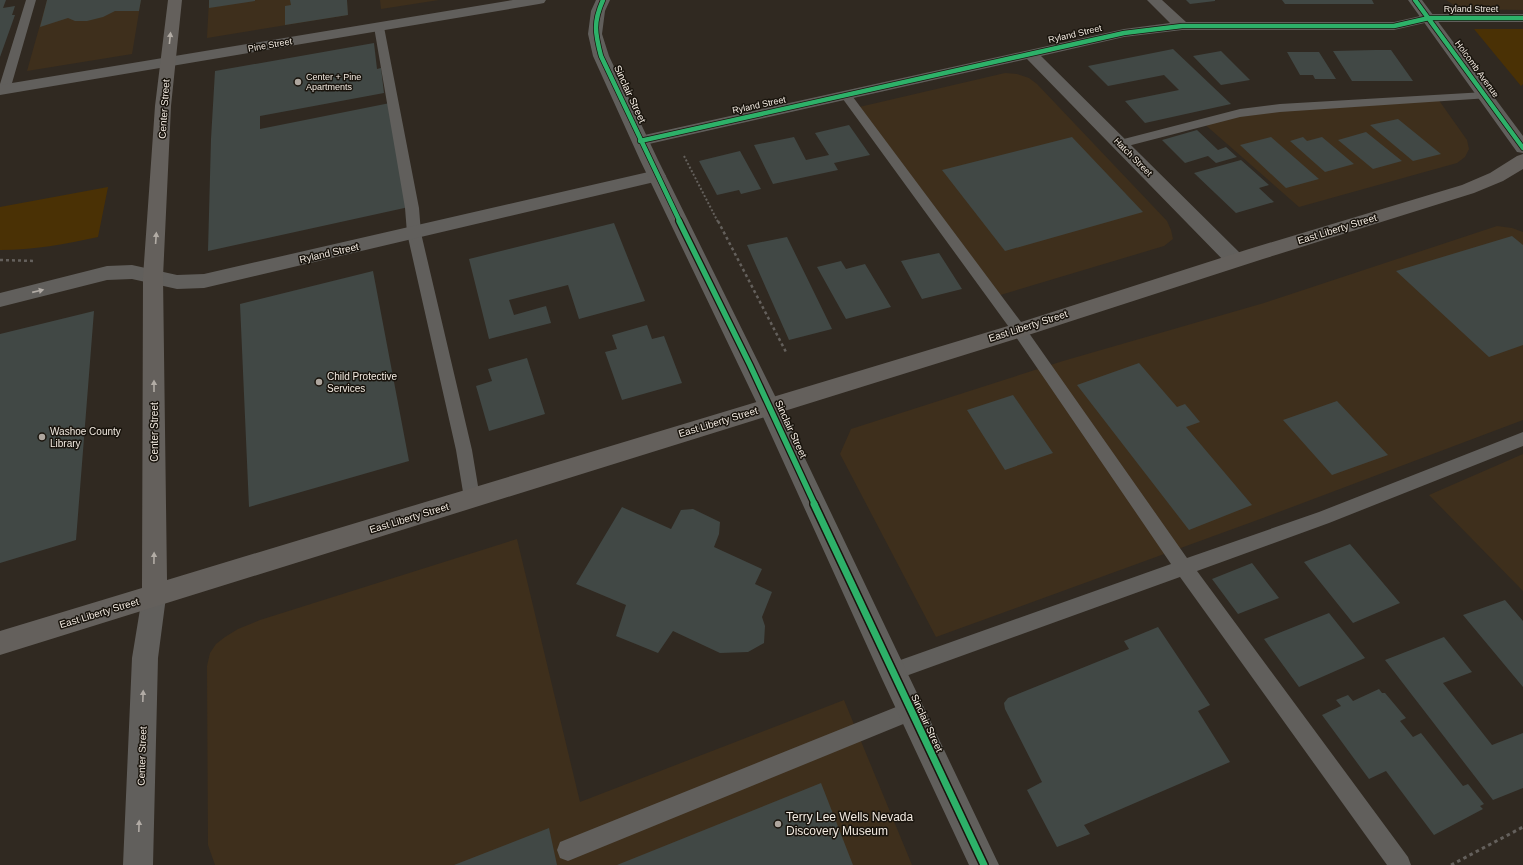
<svg xmlns="http://www.w3.org/2000/svg" width="1523" height="865" font-family="Arial,sans-serif">
<style>
.built{fill:#3e2f1c}
.green{fill:#4a3105}
.building{fill:#414845}
.lines{fill:none;stroke-linecap:round;stroke-linejoin:round}
.path-far2{stroke:#64605c;stroke-width:2;stroke-dasharray:2 2;stroke-linecap:butt}
.path-far1{stroke:#64605c;stroke-width:2.5;stroke-dasharray:3 3;stroke-linecap:butt}
.path{stroke:#64605c;stroke-width:3;stroke-dasharray:3.5 3.5;stroke-linecap:butt}
.service{fill:#615f5c;fill-rule:evenodd}
.minor{fill:#615f5c;fill-rule:evenodd}
.tertiary{fill:#615f5c;fill-rule:evenodd}
.secondary{fill:#64605c;fill-rule:evenodd}
.cycleway-far2-casing{stroke:#19140d;stroke-width:6}
.cycleway-far1-casing{stroke:#19140d;stroke-width:8}
.cycleway-casing{stroke:#19140d;stroke-width:10}
.cycleway-far2{stroke:#2db169;stroke-width:4.5}
.cycleway-far1{stroke:#2db169;stroke-width:5.5}
.cycleway{stroke:#2db169;stroke-width:7}
.oneway{fill:#b2aca5}
.oneway2{fill:#b1aba5}
.poi-dot{fill:#aea69e;stroke:#19140d;stroke-width:1.5}
.labels{text-anchor:middle;dominant-baseline:central;stroke-width:3;stroke-linejoin:round;paint-order:stroke}
.far-street-label{font-size:9px;fill:#f2eae1;stroke:#19140d}
.far-poi-label{font-size:9px;fill:#f2eae1;stroke:#19140d;text-anchor:start}
.street-label{font-size:10px;fill:#f2eae1;stroke:#19140d}
.poi-label{font-size:10px;fill:#f2eae1;stroke:#19140d;text-anchor:start}
.near-poi-label{font-size:12px;fill:#f2eae1;stroke:#19140d;text-anchor:start}
</style>
<rect width="100%" height="100%" fill="#302921"/>
<!-- built -->
<path class="built" d="M 47,0 L 141,0 L 132,54 L 27,71 Z
M 209,0 L 347,0 L 348,15 L 207,38 Z
M 380,0 L 439,0 L 381,9 Z
M 1446,0 L 1523,0 L 1523,10 L 1460,9 Z
M 1005,73 L 1017,74 L 1029,78 L 1037,84 L 1167,221 L 1171,230 L 1173,239 L 1164,246 L 997,296 L 855,108 Z
M 1438,99 L 1467,140 L 1469,149 L 1465,157 L 1457,163 L 1299,207 L 1202,122 L 1240,113 Z
M 1497,226 L 1512,228 L 1523,232 L 1523,420 L 1263,518 L 936,637 L 840,454 L 851,429 L 1063,361 L 1264,303 Z
M 1523,454 L 1523,591 L 1429,495 Z
M 517,539 L 580,802 L 844,700 L 912,865 L 215,865 L 208,845 L 207,666 L 210,653 L 216,644 L 225,637 L 238,629 L 260,620 Z"/>
<!-- green -->
<path class="green" d="M 1474,29 L 1523,29 L 1523,84 L 1521,86 Z
M 108,187 L 98,237 C 66,244 33,250 0,250 L 0,207 Z"/>
<!-- building -->
<path class="building" d="M 0,0 L 6,0 L 3,8 L 15,6 L 12,15 L 15,15 L 0,57 Z
M 47,0 L 141,0 L 139,11 L 115,11 L 103,17 L 87,21 L 75,21 L 68,18 L 40,27 Z
M 209,0 L 255,0 L 255,1 L 209,8 Z
M 290,0 L 347,0 L 348,15 L 285,25 L 285,6 L 291,5 Z
M 1186,0 L 1215,0 L 1215,1 L 1190,4 Z
M 1282,0 L 1372,0 L 1374,4 L 1285,4 Z
M 374,43 L 377,69 L 381,68 L 384,93 L 260,116 L 260,129 L 390,103 L 409,207 L 208,251 L 211,139 L 215,71 Z
M 1173,49 L 1231,104 L 1145,123 L 1125,101 L 1179,90 L 1164,75 L 1108,86 L 1088,66 Z
M 1375,50 L 1391,50 L 1413,81 L 1352,81 L 1333,51 Z
M 1221,51 L 1250,80 L 1221,85 L 1193,56 Z
M 1287,52 L 1319,52 L 1336,79 L 1315,79 L 1313,75 L 1300,75 Z
M 1398,119 L 1441,154 L 1413,161 L 1370,125 Z
M 849,125 L 870,155 L 834,163 L 838,170 L 773,184 L 754,145 L 794,137 L 806,160 L 829,155 L 815,133 Z
M 1197,130 L 1218,150 L 1226,147 L 1237,157 L 1216,163 L 1208,156 L 1185,163 L 1162,140 Z
M 1366,132 L 1402,161 L 1373,169 L 1338,140 Z
M 1072,137 L 1143,212 L 1005,251 L 942,170 Z
M 1271,137 L 1319,179 L 1286,188 L 1240,145 Z
M 1303,137 L 1307,141 L 1322,137 L 1354,164 L 1325,172 L 1290,141 Z
M 740,151 L 761,189 L 741,194 L 739,190 L 717,195 L 699,161 Z
M 1241,160 L 1269,185 L 1259,188 L 1274,202 L 1236,213 L 1194,173 Z
M 614,223 L 645,301 L 579,319 L 568,285 L 509,300 L 514,315 L 546,306 L 551,323 L 489,339 L 469,259 Z
M 1512,236 L 1523,245 L 1523,345 L 1489,357 L 1396,271 Z
M 787,237 L 832,329 L 789,340 L 747,245 Z
M 939,253 L 962,289 L 922,299 L 901,261 Z
M 841,261 L 846,269 L 865,264 L 891,307 L 846,319 L 817,267 Z
M 373,271 L 409,461 L 249,507 L 240,304 Z
M 94,311 L 76,540 L 0,563 L 0,334 Z
M 647,325 L 652,339 L 664,336 L 682,383 L 622,400 L 605,352 L 617,349 L 612,335 Z
M 527,358 L 545,414 L 489,431 L 476,386 L 492,381 L 488,369 Z
M 1139,363 L 1177,407 L 1185,404 L 1200,422 L 1186,427 L 1252,505 L 1189,530 L 1077,385 Z
M 1013,395 L 1053,453 L 1005,470 L 967,410 Z
M 1337,401 L 1388,455 L 1332,475 L 1283,420 Z
M 622,507 L 671,529 L 681,510 L 693,509 L 720,522 L 719,534 L 714,547 L 762,569 L 755,584 L 772,592 L 762,617 L 765,626 L 764,643 L 748,652 L 720,653 L 673,631 L 658,653 L 616,636 L 626,605 L 576,584 Z
M 1350,544 L 1400,603 L 1353,623 L 1304,562 Z
M 1252,563 L 1279,598 L 1238,614 L 1212,579 Z
M 1505,600 L 1523,621 L 1523,687 L 1463,615 Z
M 1329,613 L 1365,658 L 1299,687 L 1264,639 Z
M 1158,627 L 1210,705 L 1198,711 L 1230,762 L 1084,825 L 1090,834 L 1057,847 L 1027,790 L 1042,782 L 1005,709 L 1004,703 L 1008,698 L 1129,649 L 1124,641 Z
M 1444,637 L 1472,672 L 1443,683 L 1492,745 L 1523,733 L 1523,788 L 1493,800 L 1385,660 Z
M 1379,689 L 1382,693 L 1385,693 L 1406,718 L 1400,721 L 1413,737 L 1421,733 L 1463,786 L 1468,784 L 1484,804 L 1480,806 L 1483,809 L 1434,835 L 1386,771 L 1369,779 L 1322,715 L 1341,706 L 1336,700 L 1348,695 L 1353,701 Z
M 821,783 L 853,865 L 617,865 Z
M 549,828 L 557,865 L 454,865 Z"/>
<g class="lines">
<!-- path-far2 -->
<path class="path-far2" d="M 684,156 L 718,222"/>
<!-- path-far1 -->
<path class="path-far1" d="M 718,221 L 787,354
M 0,260 L 35,261"/>
<!-- path -->
<path class="path" d="M 1451,865 L 1523,827"/>
<!-- service -->
<path class="service" d="M 26,0 L 36,0 L 10,90 L 8,92 L 0,92 L 0,84 Z
M 379,24 L 384,27 L 419,208 L 421,233 L 472,450 L 480,498 L 478,503 L 472,505 L 466,503 L 464,498 L 456,450 L 407,233 L 405,208 L 374,27 Z
M 846,91 L 850,93 L 1024,326 L 1187,558 L 1319,512 L 1523,432 L 1523,446 L 1329,523 L 1197,571 L 1408,857 L 1411,865 L 1387,865 L 1180,577 L 892,681 L 885,679 L 882,672 L 885,665 L 892,663 L 1171,564 L 1014,334 L 840,95 L 842,93 Z
M 1485,92 L 1489,94 L 1491,96 L 1489,98 L 1280,112 L 1240,117 L 1120,148 L 1116,147 L 1114,144 L 1116,141 L 1240,109 L 1280,104 Z
M 911,701 L 918,704 L 921,711 L 918,718 L 568,861 L 560,858 L 557,850 L 560,842 Z"/>
<!-- minor -->
<path class="minor" d="M 513,0 L 546,0 L 544,3 L 539,4 L 0,95 L 0,85 Z
M 1147,0 L 1162,0 L 1186,22 L 1394,22 L 1429,14 L 1523,14 L 1523,22 L 1429,22 L 1394,30 L 1182,30 L 1124,37 L 1041,56 L 1242,255 L 1244,260 L 1242,265 L 1235,267 L 1228,265 L 1027,59 L 640,146 L 634,145 L 632,141 L 634,137 L 640,136 L 1124,29 L 1170,23 Z
M 657,170 L 663,172 L 666,176 L 663,180 L 204,288 L 177,289 L 132,279 L 107,280 L 0,307 L 0,293 L 107,266 L 132,265 L 177,275 L 204,274 Z
M 769,397 L 777,400 L 780,406 L 999,865 L 969,865 L 883,681 L 758,406 L 761,400 Z"/>
<!-- tertiary -->
<path class="tertiary" d="M 596,0 L 610,0 L 605,11 L 602,34 L 609,56 L 658,160 L 780,406 L 777,412 L 769,415 L 761,412 L 640,160 L 593,56 L 588,34 L 591,11 Z
M 1408,0 L 1422,0 L 1523,136 L 1523,153 L 1517,152 Z
M 154,585 L 163,589 L 166,597 L 158,658 L 153,865 L 123,865 L 132,658 L 142,597 L 145,589 Z"/>
<!-- secondary -->
<path class="secondary" d="M 168,0 L 182,0 L 171,106 L 163,277 L 167,580 L 1018,323 L 1249,249 L 1462,185 L 1490,173 L 1517,156 L 1523,154 L 1523,169 L 1503,181 L 1474,193 L 1263,259 L 1019,338 L 0,655 L 0,631 L 142,588 L 143,277 L 155,106 Z"/>
<!-- cycleway-far2 casing -->
<g class="cycleway-far2-casing">
<path id="cycleway-far2" d="M 603,0 C 593,22 595,33 601,56 L 680,222
M 1415,0 L 1523,148
M 640,141 L 1124,33 L 1182,26 L 1394,26 L 1429,18 L 1523,18"/>
</g>
<!-- cycleway-far1 casing -->
<g class="cycleway-far1-casing">
<path id="cycleway-far1" d="M 679,221 L 750,365 L 815,505"/>
</g>
<!-- cycleway casing -->
<g class="cycleway-casing">
<path id="cycleway" d="M 814,504 L 984,865"/>
</g>
<!-- cycleway-far2 -->
<use href="#cycleway-far2" class="cycleway-far2"/>
<!-- cycleway-far1 -->
<use href="#cycleway-far1" class="cycleway-far1"/>
<!-- cycleway -->
<use href="#cycleway" class="cycleway"/>
</g>
<!-- one-way arrows -->
<defs><path id="oneway-solid" d="M-6-.8H1V-3.2L6.5 0L1 3.2V.8H-6Z"/></defs>
<g class="oneway">
<use href="#oneway-solid" transform="translate(170 38) rotate(-84)"/>
<use href="#oneway-solid" transform="translate(156 238) rotate(-86)"/>
<use href="#oneway-solid" transform="translate(154 386) rotate(-90)"/>
<use href="#oneway-solid" transform="translate(154 558) rotate(-89)"/>
</g>
<g class="oneway2">
<use href="#oneway-solid" transform="translate(38 291) rotate(-13)"/>
<use href="#oneway-solid" transform="translate(143 696) rotate(-88)"/>
<use href="#oneway-solid" transform="translate(139 826) rotate(-88)"/>
</g>
<!-- markers -->
<g class="poi-dot">
<circle cx="298" cy="82" r="4"/>
<circle cx="319" cy="382" r="4"/>
<circle cx="42" cy="437" r="4"/>
<circle cx="778" cy="824" r="4"/>
</g>
<g class="labels">
<!-- far-street labels -->
<g class="far-street-label">
<text x="1471" y="9">Ryland Street</text>
<text transform="translate(1075 34) rotate(-13)">Ryland Street</text>
<text transform="translate(270 45) rotate(-10)">Pine Street</text>
<text transform="translate(1477 69) rotate(54)">Holcomb Avenue</text>
<text transform="translate(759 105) rotate(-12)">Ryland Street</text>
<text transform="translate(1133 157) rotate(45)">Hatch Street</text>
</g>
<!-- far-poi labels -->
<g class="far-poi-label">
<text x="306" y="77">Center + Pine<tspan x="306" dy="10">Apartments</tspan></text>
</g>
<!-- street labels -->
<g class="street-label">
<text transform="translate(630 94) rotate(65)">Sinclair Street</text>
<text transform="translate(164 109) rotate(-86)">Center Street</text>
<text transform="translate(1337 229) rotate(-17)">East Liberty Street</text>
<text transform="translate(329 253) rotate(-13)">Ryland Street</text>
<text transform="translate(1028 326) rotate(-18)">East Liberty Street</text>
<text transform="translate(718 422) rotate(-17)">East Liberty Street</text>
<text transform="translate(791 429) rotate(65)">Sinclair Street</text>
<text transform="translate(154 432) rotate(-90)">Center Street</text>
<text transform="translate(409 518) rotate(-17)">East Liberty Street</text>
<text transform="translate(99 613) rotate(-17)">East Liberty Street</text>
<text transform="translate(927 723) rotate(65)">Sinclair Street</text>
<text transform="translate(142 756) rotate(-88)">Center Street</text>
</g>
<!-- poi labels -->
<g class="poi-label">
<text x="327" y="376">Child Protective<tspan x="327" dy="12">Services</tspan></text>
<text x="50" y="431">Washoe County<tspan x="50" dy="12">Library</tspan></text>
</g>
<!-- near-poi labels -->
<g class="near-poi-label">
<text x="786" y="817">Terry Lee Wells Nevada<tspan x="786" dy="14">Discovery Museum</tspan></text>
</g>
</g>
</svg>
